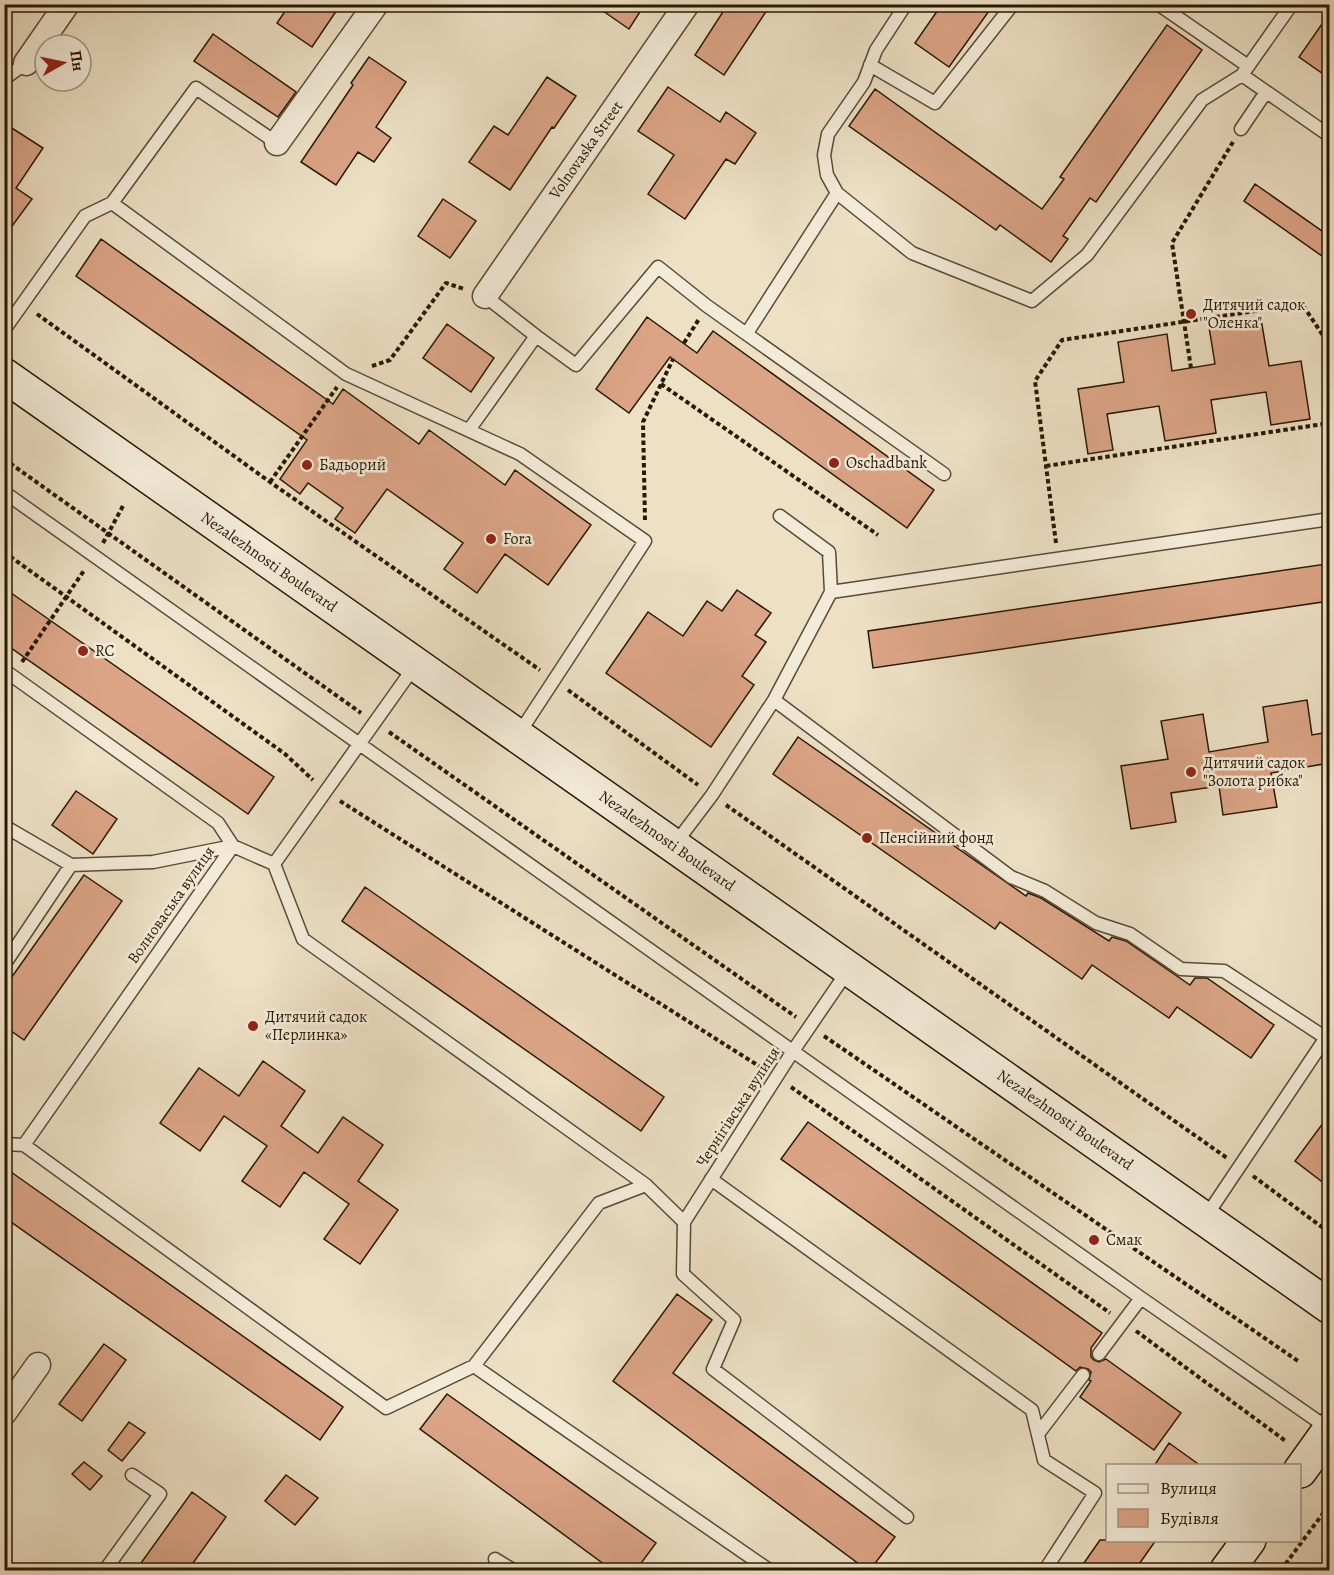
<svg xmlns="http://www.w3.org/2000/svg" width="1334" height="1575" font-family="Alegreya,serif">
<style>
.building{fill:#dba486;stroke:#291803;stroke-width:1.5}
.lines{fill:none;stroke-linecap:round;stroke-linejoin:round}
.lane-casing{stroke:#5a4a34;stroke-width:15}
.street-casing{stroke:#5a4a34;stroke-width:27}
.secondary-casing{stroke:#291803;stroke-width:36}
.path{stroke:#291803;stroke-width:4;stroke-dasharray:4.5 3;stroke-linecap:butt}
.lane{stroke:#f3ebd9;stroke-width:12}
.street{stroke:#f3ebd9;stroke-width:24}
.secondary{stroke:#f3ebd9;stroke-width:33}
.poi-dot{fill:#8f2418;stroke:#f3ebd9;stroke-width:2}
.labels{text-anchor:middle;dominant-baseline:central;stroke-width:5;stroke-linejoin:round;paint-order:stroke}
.street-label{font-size:16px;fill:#291803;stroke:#f3ebd9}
.poi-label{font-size:16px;fill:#291803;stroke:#f3ebd9;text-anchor:start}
</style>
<rect width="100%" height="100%" fill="#ede0c5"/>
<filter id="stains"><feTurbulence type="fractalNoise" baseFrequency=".00333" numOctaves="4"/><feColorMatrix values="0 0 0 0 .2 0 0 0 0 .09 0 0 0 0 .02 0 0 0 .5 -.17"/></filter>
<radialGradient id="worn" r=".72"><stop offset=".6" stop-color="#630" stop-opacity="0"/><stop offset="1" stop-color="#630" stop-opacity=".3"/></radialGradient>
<!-- building -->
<path class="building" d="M 290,4 L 341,4 L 312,47 L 277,23 Z
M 593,4 L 645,4 L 629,29 Z
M 728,4 L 771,4 L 724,75 L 695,55 Z
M 942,4 L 994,4 L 949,67 L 915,43 Z
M 1329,14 L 1329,78 L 1299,57 Z
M 1167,25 L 1202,50 L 1096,202 L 1090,198 L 1063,236 L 1068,239 L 1051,262 L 1000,225 L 996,230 L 849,126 L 875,89 L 1042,209 L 1064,179 L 1060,177 Z
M 213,34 L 296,92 L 278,117 L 194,61 Z
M 369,57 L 406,82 L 376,127 L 391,138 L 374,162 L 358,152 L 336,185 L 301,162 L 353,85 L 351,83 Z
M 547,77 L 576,96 L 554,128 L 552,127 L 510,190 L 469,162 L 494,126 L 508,135 Z
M 668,87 L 720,122 L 726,112 L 756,133 L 735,164 L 726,159 L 685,219 L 648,194 L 674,155 L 638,131 Z
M 4,123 L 43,148 L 16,188 L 32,199 L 4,237 Z
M 1255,184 L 1329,236 L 1329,261 L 1244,201 Z
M 443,199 L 476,221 L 450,258 L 418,236 Z
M 101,239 L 333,404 L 343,389 L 419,444 L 429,430 L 505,485 L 515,470 L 591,525 L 548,585 L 505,554 L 477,593 L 444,569 L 463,543 L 387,489 L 355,533 L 335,519 L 343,508 L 308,483 L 300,494 L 280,479 L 307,440 L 76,276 Z
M 647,317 L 697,353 L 713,331 L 934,490 L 907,528 L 670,357 L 629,413 L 596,389 Z
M 1261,319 L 1269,366 L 1301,361 L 1310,419 L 1271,425 L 1266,392 L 1211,400 L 1216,433 L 1165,441 L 1159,406 L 1107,414 L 1113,450 L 1088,454 L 1078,389 L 1124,382 L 1118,342 L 1167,334 L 1172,371 L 1215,364 L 1209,327 Z
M 447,324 L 494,358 L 471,392 L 423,358 Z
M 1326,564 L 1329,601 L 873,668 L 868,631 Z
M 4,588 L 274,777 L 248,814 L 4,643 Z
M 737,590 L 771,613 L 755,635 L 766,642 L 742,676 L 754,685 L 711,747 L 606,673 L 648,612 L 683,636 L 707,601 L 722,611 Z
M 1307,700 L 1312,735 L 1329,732 L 1329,763 L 1271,773 L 1277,807 L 1223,815 L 1219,786 L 1171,793 L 1176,822 L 1131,829 L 1121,766 L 1168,759 L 1161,721 L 1203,714 L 1209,752 L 1268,742 L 1263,707 Z
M 798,737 L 1026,896 L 1028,893 L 1041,898 L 1109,941 L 1112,937 L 1126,941 L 1190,985 L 1195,978 L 1207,978 L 1274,1025 L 1251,1058 L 1177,1007 L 1169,1018 L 1092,965 L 1082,979 L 1000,922 L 995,929 L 773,774 Z
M 76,791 L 117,819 L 93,854 L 52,825 Z
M 84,875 L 122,901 L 24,1040 L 4,1026 L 4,988 Z
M 365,887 L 664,1097 L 641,1131 L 342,921 Z
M 263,1061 L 305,1091 L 281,1126 L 318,1153 L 343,1117 L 383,1145 L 358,1181 L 398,1210 L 360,1264 L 324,1239 L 349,1204 L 304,1172 L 280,1207 L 242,1181 L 267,1146 L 224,1116 L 200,1151 L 160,1123 L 199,1068 L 239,1096 Z
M 1329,1115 L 1329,1187 L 1295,1161 Z
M 808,1122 L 1102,1333 L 1091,1348 L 1091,1357 L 1094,1360 L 1099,1362 L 1106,1359 L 1181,1413 L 1154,1450 L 1080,1397 L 1091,1381 L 1089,1380 L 1091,1372 L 1088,1369 L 1080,1367 L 1076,1371 L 781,1159 Z
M 4,1167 L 343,1407 L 320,1440 L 4,1217 Z
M 677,1294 L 712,1320 L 673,1373 L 895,1537 L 870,1570 L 867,1570 L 613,1381 Z
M 104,1344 L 126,1360 L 82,1421 L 59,1404 Z
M 447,1394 L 656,1543 L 636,1570 L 612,1570 L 420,1429 Z
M 129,1422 L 145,1433 L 122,1461 L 108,1450 Z
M 1169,1443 L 1201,1466 L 1154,1466 Z
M 84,1462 L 102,1476 L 90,1490 L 72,1474 Z
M 286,1475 L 318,1498 L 295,1525 L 265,1501 Z
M 192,1492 L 226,1517 L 188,1570 L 136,1570 Z
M 1100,1540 L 1156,1540 L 1135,1570 L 1079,1570 Z"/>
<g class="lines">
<!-- lane casing -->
<g class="lane-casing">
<path id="lane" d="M 906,4 L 876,50 L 864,82 L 828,134 L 824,155 L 827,175 L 837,193 L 912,253 L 1032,301 L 1087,255 L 1202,100 L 1242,75 L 1292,4
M 1158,4 L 1248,66
M 870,65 L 935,103 L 1013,4
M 1242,75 L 1330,136
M 4,79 L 26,63
M 1241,129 L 1266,92
M 112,203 L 346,374 L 520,454 L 645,541 L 518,735
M 4,330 L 85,216 L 112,203 L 196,88 L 277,143
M 747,333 L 837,193
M 536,336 L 576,365 L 658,267 L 707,306 L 944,474
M 469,430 L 536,336 L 485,296
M 4,492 L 1141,1298 L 1329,1429
M 780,516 L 829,552 L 831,592
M 4,670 L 218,823 L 233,846 L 153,862 L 71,865 L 4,826
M 774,700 L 831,592 L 1330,519
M 675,844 L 712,795 L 774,700 L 1011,877 L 1045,891 L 1096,923 L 1130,934 L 1181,969 L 1224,971 L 1326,1038
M 274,864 L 303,939 L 646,1185 L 684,1222
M 4,965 L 71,865
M 849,969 L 793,1051 L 684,1222 L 683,1274 L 734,1320 L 713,1369 L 907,1517
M 4,1144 L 24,1145 L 233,846 L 274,864 L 414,667
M 24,1145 L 386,1408 L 474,1366 L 599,1203 L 646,1185
M 711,1179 L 1032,1410 L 1044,1460 L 1095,1493 L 1045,1570
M 1205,1218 L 1329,1033
M 1099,1354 L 1141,1298
M 474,1366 L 769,1570
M 1038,1434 L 1083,1375
M 495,1559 L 513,1570
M 105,1570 L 160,1494 L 132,1475"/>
</g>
<!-- street casing -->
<g class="street-casing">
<path id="street" d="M 26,63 L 67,4
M 277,143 L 376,4
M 485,296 L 687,4
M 4,1413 L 38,1365"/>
</g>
<!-- secondary casing -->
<g class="secondary-casing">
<path id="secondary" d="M 4,375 L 1330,1307
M 1300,1471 L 1330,1429
M 1227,1570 L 1249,1540"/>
</g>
<!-- path -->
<path class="path" d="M 37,314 L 270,482 L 540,670
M 684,343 L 699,319
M 372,366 L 390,360 L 446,283 L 464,289
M 1191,368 L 1172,243 L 1233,142
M 661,384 L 878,535
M 4,459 L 361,713
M 1046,466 L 1330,423
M 270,482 L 337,387
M 645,520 L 643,422 L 673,359
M 103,543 L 124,504
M 1056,543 L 1035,381 L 1062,340 L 1302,304 L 1326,340 L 1330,360
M 4,552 L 285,754 L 313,780
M 22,662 L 85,569
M 568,690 L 698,785
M 389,732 L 796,1017
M 340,801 L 762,1068
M 726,805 L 1227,1158
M 824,1036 L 1298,1361
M 791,1087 L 1110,1313
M 1253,1176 L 1330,1233
M 1136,1331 L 1287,1442
M 1324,1402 L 1330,1396
M 1281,1570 L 1330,1504"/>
<!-- lane -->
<use href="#lane" class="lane"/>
<!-- street -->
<use href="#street" class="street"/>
<!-- secondary -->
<use href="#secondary" class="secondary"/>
</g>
<!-- markers -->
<g class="poi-dot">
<circle cx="1191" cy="314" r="6"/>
<circle cx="834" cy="463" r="6"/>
<circle cx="307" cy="465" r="6"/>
<circle cx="491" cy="539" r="6"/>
<circle cx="83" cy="651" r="6"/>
<circle cx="1191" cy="772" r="6"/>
<circle cx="867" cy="838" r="6"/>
<circle cx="253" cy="1026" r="6"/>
<circle cx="1094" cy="1240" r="6"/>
</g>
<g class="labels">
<!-- street labels -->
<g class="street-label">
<text transform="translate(586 150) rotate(-55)">Volnovaska Street</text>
<text transform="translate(269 562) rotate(35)">Nezalezhnosti Boulevard</text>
<text transform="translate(667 841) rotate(35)">Nezalezhnosti Boulevard</text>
<text transform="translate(171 905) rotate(-55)">Волноваська вулиця</text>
<text transform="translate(738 1107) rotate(-57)">Чернігівська вулиця</text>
<text transform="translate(1065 1120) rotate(35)">Nezalezhnosti Boulevard</text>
</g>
<!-- poi labels -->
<g class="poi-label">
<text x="1203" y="305">Дитячий садок<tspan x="1203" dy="18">"Оленка"</tspan></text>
<text x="846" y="463">Oschadbank</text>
<text x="319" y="465">Бадьорий</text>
<text x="503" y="539">Fora</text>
<text x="95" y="651">RC</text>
<text x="1203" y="763">Дитячий садок<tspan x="1203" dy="18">"Золота рибка"</tspan></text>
<text x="879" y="838">Пенсійний фонд</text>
<text x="265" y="1017">Дитячий садок<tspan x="265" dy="18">«Перлинка»</tspan></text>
<text x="1106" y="1240">Смак</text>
</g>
</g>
<!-- margin -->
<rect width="1334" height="1575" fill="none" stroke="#ede0c5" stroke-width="24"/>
<rect x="6" y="6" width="1322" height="1563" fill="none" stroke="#291803" stroke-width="3"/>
<rect x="12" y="12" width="1310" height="1551" fill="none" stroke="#291803" stroke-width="1.5"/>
<!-- legend -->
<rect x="1106" y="1464" width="195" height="78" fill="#f3ebd9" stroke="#a29783" stroke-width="1.5"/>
<rect x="1118" y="1484" width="30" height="9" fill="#f3ebd9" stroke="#a29783" stroke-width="1.5"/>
<text x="1160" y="1494" font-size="18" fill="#291803">Вулиця</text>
<rect x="1118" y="1509" width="30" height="18" fill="#dba486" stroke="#a29783" stroke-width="1.5"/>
<text x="1160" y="1524" font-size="18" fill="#291803">Будівля</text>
<!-- north arrow -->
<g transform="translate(63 63) rotate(81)"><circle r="28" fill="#f3ebd9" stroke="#a29783" stroke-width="1.5"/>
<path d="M0-4.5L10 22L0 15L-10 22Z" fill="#8f2418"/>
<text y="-9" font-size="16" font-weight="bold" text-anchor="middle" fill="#291803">Пн</text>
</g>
<rect width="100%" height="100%" filter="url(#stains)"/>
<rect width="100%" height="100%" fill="url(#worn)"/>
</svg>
